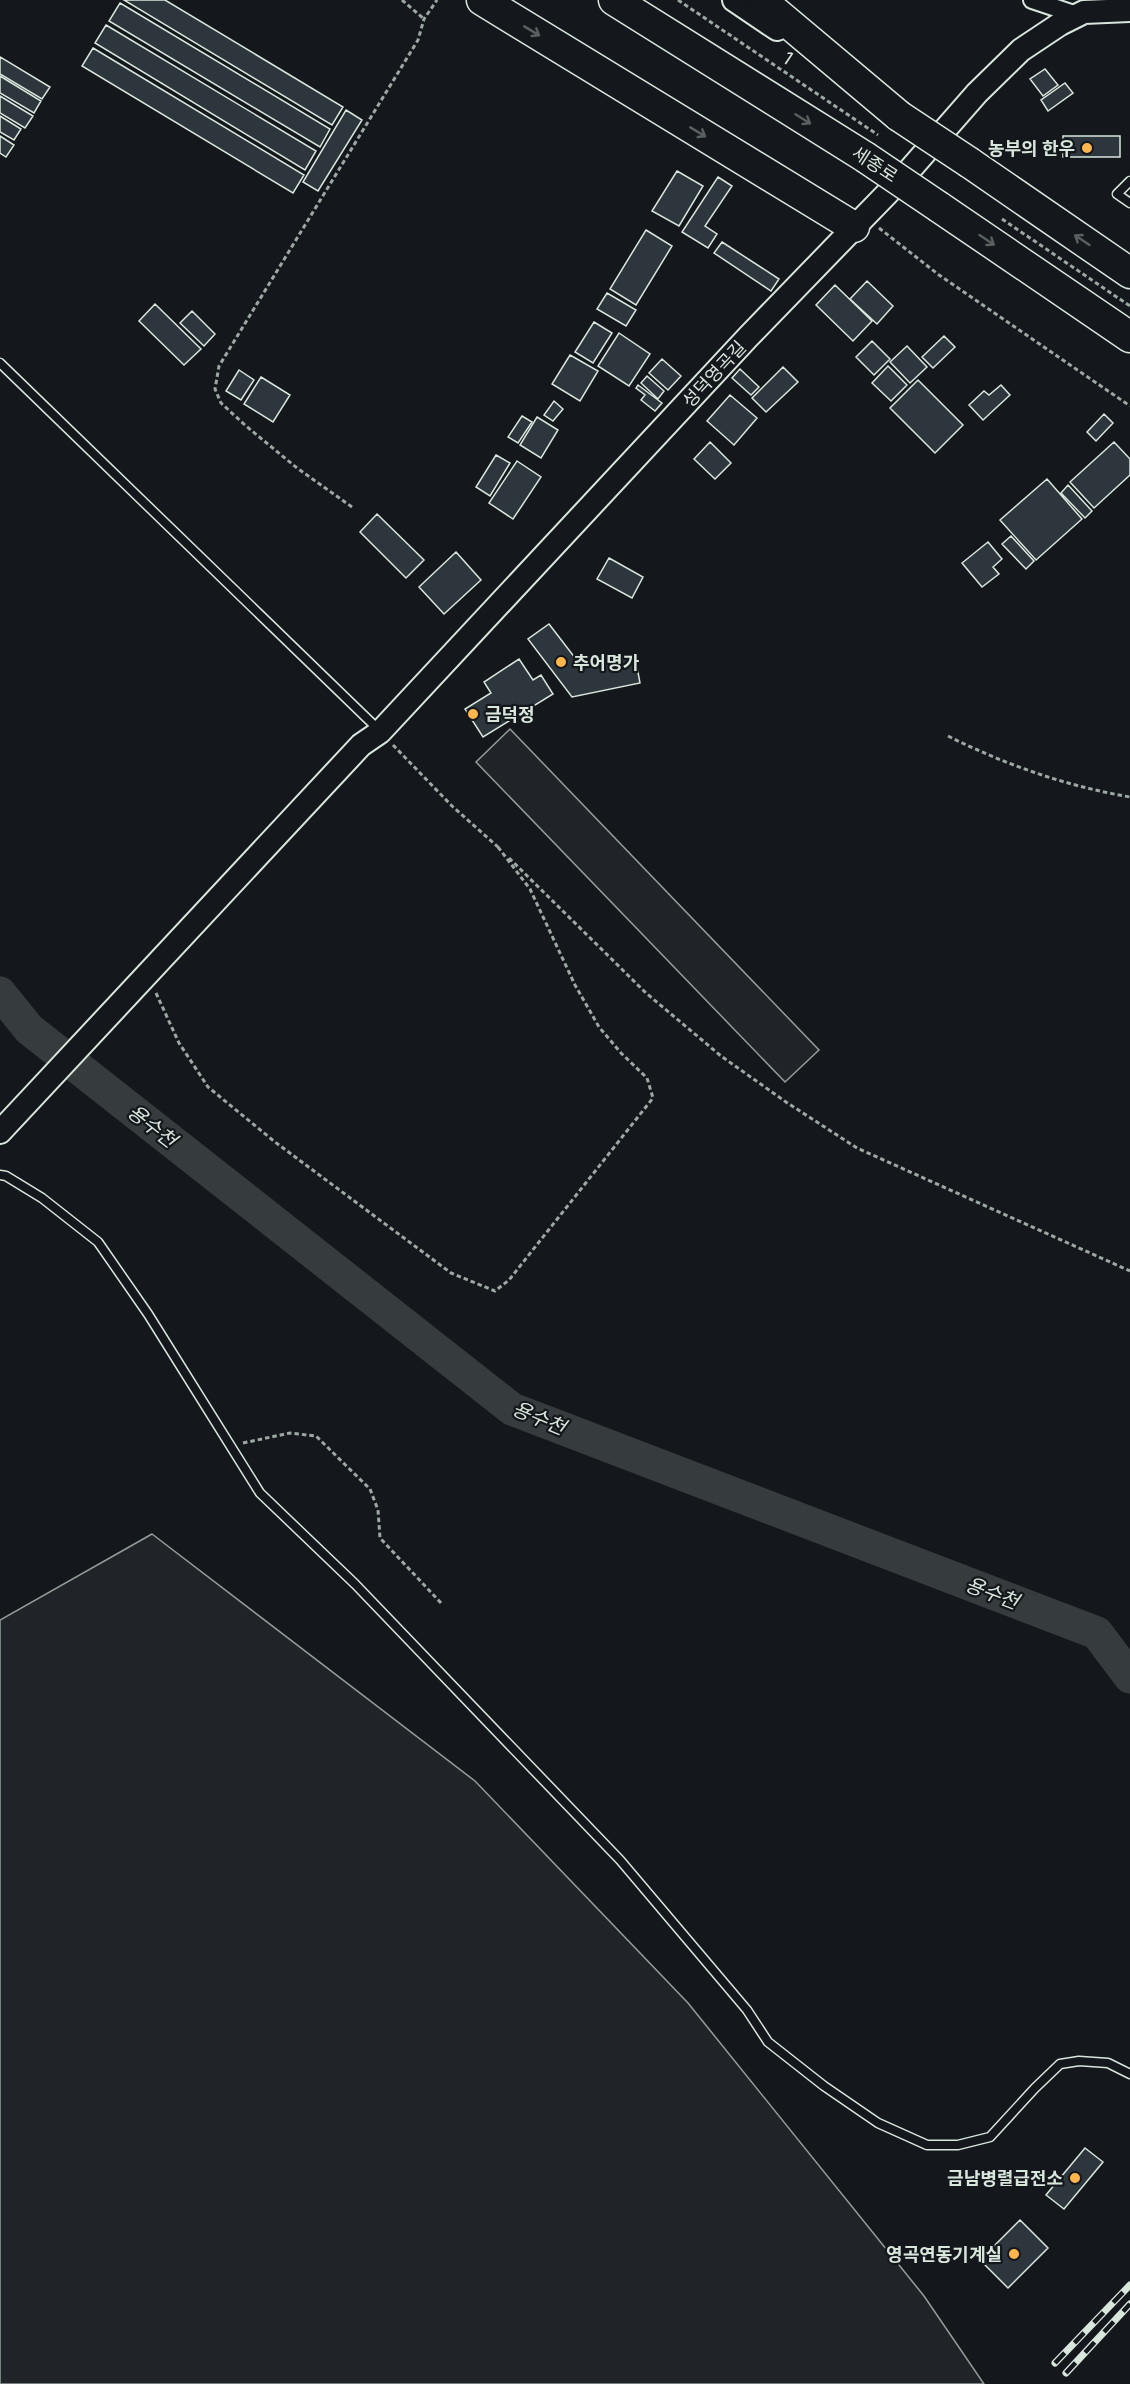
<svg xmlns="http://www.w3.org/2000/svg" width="1130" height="2384" font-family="Inter,'Noto Sans KR',sans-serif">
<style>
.green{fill:#202428;stroke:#939e99;stroke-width:1.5}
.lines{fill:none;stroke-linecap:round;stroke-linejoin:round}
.river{stroke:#363b3e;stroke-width:33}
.building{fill:#2c363c;stroke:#d8e6dc;stroke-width:1.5}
.lane-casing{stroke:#d8e6dc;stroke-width:11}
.street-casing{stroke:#d8e6dc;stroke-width:20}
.secondary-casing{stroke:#d8e6dc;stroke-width:26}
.highway-casing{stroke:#d8e6dc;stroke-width:33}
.path{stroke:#9da8a2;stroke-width:3;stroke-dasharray:4.5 3;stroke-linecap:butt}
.lane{stroke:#14181c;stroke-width:8}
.street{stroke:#14181c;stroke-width:16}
.secondary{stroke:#14181c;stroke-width:22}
.highway{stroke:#14181c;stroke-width:30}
.rail-casing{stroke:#d8e6dc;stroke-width:7}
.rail{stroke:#14181c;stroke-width:4.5;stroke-dasharray:14;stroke-linecap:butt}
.highway-bridge-casing{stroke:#d8e6dc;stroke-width:33;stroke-linecap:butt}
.highway-bridge{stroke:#14181c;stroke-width:30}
.oneway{stroke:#59605f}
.poi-dot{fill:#ffb74d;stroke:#14181c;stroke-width:2}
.labels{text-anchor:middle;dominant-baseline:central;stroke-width:4.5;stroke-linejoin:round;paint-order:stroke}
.street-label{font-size:18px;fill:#d8e6dc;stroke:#14181c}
.poi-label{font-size:18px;font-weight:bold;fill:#d8e6dc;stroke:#14181c;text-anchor:end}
.water-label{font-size:20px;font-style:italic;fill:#d8e6dc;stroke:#14181c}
</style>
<rect width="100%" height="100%" fill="#14181c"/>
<!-- green -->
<path class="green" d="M 510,729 L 819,1050 L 785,1082 L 476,762 Z
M 152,1534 L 475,1781 L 688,2003 L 924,2296 L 984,2384 L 0,2384 L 0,1620 Z"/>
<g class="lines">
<!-- river -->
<path class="river" d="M 0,993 L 29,1029 L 512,1409 L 1097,1633 L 1130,1677"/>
</g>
<!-- building -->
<path class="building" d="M 124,0 L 165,0 L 343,107 L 332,125 Z
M 120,3 L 330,129 L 320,147 L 109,21 Z
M 106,25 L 316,151 L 305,170 L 95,43 Z
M 93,48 L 304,175 L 293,193 L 82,66 Z
M 0,57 L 50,87 L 42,99 L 0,74 Z
M 1045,69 L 1058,85 L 1043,96 L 1030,79 Z
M 0,76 L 41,101 L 34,113 L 0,93 Z
M 1065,83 L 1073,93 L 1048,111 L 1041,100 Z
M 0,96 L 33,116 L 25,128 L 0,113 Z
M 346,110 L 362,120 L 318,191 L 303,182 Z
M 0,116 L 21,129 L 14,140 L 0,132 Z
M 0,136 L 14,145 L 6,157 L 0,153 Z
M 1063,136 L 1120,136 L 1120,157 L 1063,157 Z
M 677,171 L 703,186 L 679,226 L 652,211 Z
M 718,177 L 732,186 L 705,226 L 717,234 L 708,248 L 682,232 Z
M 646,230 L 672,246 L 636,305 L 610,289 Z
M 722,242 L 779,279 L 771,291 L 714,253 Z
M 867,281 L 893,306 L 877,324 L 850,299 Z
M 835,285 L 872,321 L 853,341 L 816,305 Z
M 607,293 L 636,310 L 626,326 L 597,309 Z
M 155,304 L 201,349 L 184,365 L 139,321 Z
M 192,311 L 215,334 L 204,346 L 180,323 Z
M 594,322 L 612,333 L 593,363 L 575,352 Z
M 619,333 L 650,354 L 629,386 L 598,366 Z
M 944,336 L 955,347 L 933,368 L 922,357 Z
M 872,341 L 890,359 L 874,375 L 856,357 Z
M 907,346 L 927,367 L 910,383 L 890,362 Z
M 570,355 L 598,371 L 580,401 L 552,384 Z
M 662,359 L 681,376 L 668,390 L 649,373 Z
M 888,366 L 907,385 L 891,401 L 872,383 Z
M 783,367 L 798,382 L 766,412 L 752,398 Z
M 740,369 L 759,387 L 751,395 L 732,378 Z
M 239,370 L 254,380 L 241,400 L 226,391 Z
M 647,376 L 664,391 L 658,399 L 641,383 Z
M 261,377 L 290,395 L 273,422 L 244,404 Z
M 918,380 L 963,425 L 935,453 L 890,408 Z
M 638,385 L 662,403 L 655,411 L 641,400 L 645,395 L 636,388 Z
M 1001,385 L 1010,395 L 983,420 L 969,405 L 984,391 L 989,395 Z
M 730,395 L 757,418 L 734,445 L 707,421 Z
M 554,401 L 563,409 L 553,421 L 544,415 Z
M 1104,414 L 1113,423 L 1096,441 L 1087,432 Z
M 522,416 L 532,422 L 518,443 L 508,437 Z
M 537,417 L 558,430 L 541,458 L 520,445 Z
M 710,442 L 731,463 L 715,479 L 694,459 Z
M 1114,442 L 1130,459 L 1130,475 L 1094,508 L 1070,482 Z
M 496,455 L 510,463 L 490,496 L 476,487 Z
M 517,461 L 541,477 L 513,519 L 489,503 Z
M 1047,479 L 1082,519 L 1036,560 L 1000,520 Z
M 1068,485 L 1092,511 L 1085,518 L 1061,493 Z
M 377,514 L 424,560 L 406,578 L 360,532 Z
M 1011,536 L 1034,561 L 1026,569 L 1002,544 Z
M 988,542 L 1002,559 L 993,567 L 999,574 L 982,587 L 962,563 Z
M 456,552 L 481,580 L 444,614 L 419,587 Z
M 609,558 L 643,577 L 632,598 L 597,579 Z
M 549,624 L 582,667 L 635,656 L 640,683 L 572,697 L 528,639 Z
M 519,659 L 533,680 L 541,675 L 553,694 L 483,737 L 465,709 L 491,693 L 484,682 Z
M 1085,2148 L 1103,2162 L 1064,2209 L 1046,2195 Z
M 1020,2220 L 1048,2248 L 1008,2288 L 980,2260 Z"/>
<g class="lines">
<!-- lane casing -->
<g class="lane-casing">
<path id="lane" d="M 1130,181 L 1117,194 L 1130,203
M 0,363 L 380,731
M 0,1175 L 6,1176 L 42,1198 L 98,1242 L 148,1314 L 260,1493 L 355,1584 L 620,1860 L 747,2010 L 768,2042 L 824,2086 L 878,2123 L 927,2145 L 958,2145 L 990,2137 L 1035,2088 L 1060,2064 L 1079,2061 L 1108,2063 L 1130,2074"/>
</g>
<!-- street casing -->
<g class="street-casing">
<path id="street" d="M 1032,0 L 1077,15"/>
</g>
<!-- secondary casing -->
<g class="secondary-casing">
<path id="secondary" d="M 734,0 L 777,29
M 0,1132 L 361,745 L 380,732 L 749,336 L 907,173 L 977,93 L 1021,50 L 1060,24 L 1084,12 L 1130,10"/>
</g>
<!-- highway casing -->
<g class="highway-casing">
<path id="highway" d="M 482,0 L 854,227
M 614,0 L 865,157
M 761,0 L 899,116
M 970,163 L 1130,273
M 939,207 L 1130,337"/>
</g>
<!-- path -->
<path class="path" d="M 402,0 L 424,19
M 678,0 L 878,135
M 1002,219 L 1130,306
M 879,228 L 939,275 L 1130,406
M 352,507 L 297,468 L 246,426 L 221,403 L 215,389 L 219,366 L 418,40 L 424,19 L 437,0
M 948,736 C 1006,765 1066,786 1130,797
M 393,745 L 452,806 L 498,847
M 509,858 L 646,993 L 721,1056 L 786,1102 L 857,1148 L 1130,1271
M 156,993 L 179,1043 L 208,1087 L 275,1142 L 451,1273 L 495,1291 L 509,1280 L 653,1098 L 647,1078 L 621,1053 L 599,1027 L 575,985 L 530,889 L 498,847
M 243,1443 L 290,1433 L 316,1436 L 370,1489 L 378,1510 L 380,1538 L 442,1604"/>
<!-- lane -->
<use href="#lane" class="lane"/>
<!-- street -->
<use href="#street" class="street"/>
<!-- secondary -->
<use href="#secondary" class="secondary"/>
<!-- highway -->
<use href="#highway" class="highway"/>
<!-- rail casing -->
<g class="rail-casing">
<path id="rail" d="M 1055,2363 L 1130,2285
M 1066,2373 L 1130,2304"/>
</g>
<!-- rail -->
<use href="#rail" class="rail"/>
<!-- highway-bridge casing -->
<g class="highway-bridge-casing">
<path id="highway-bridge" d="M 899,116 L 970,163
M 865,157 L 939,207"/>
</g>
<!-- highway-bridge -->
<use href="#highway-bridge" class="highway-bridge"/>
</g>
<!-- one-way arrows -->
<defs><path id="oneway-shaft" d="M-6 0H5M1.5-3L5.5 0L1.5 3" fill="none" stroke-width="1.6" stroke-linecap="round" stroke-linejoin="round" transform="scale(1.5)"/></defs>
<g class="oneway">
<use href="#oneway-shaft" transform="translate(532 31) rotate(31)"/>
<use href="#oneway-shaft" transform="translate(803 119) rotate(32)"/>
<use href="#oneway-shaft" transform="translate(698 132) rotate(31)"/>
<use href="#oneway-shaft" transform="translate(987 240) rotate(34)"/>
<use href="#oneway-shaft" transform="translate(1082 240) rotate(-146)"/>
</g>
<!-- markers -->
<g class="poi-dot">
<circle cx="1087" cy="148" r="6"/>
<circle cx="561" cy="662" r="6"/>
<circle cx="473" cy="714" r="6"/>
<circle cx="1075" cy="2178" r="6"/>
<circle cx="1014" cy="2254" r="6"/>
</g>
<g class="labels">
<!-- street labels -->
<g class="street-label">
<text transform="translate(788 58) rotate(34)">1</text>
<text transform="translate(875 164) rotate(33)">세종로</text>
<text transform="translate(714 374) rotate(-47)">성덕영곡길</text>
</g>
<!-- poi labels -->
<g class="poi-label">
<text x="1075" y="148">농부의 한우</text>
<text x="573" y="662" text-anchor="start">추어명가</text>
<text x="485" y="714" text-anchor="start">금덕정</text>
<text x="1063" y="2178">금남병렬급전소</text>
<text x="1002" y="2254">영곡연동기계실</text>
</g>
<!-- water labels -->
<g class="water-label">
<text transform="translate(152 1126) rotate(38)">용수천</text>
<text transform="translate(539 1418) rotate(23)">용수천</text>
<text transform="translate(992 1593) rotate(21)">용수천</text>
</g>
</g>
</svg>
